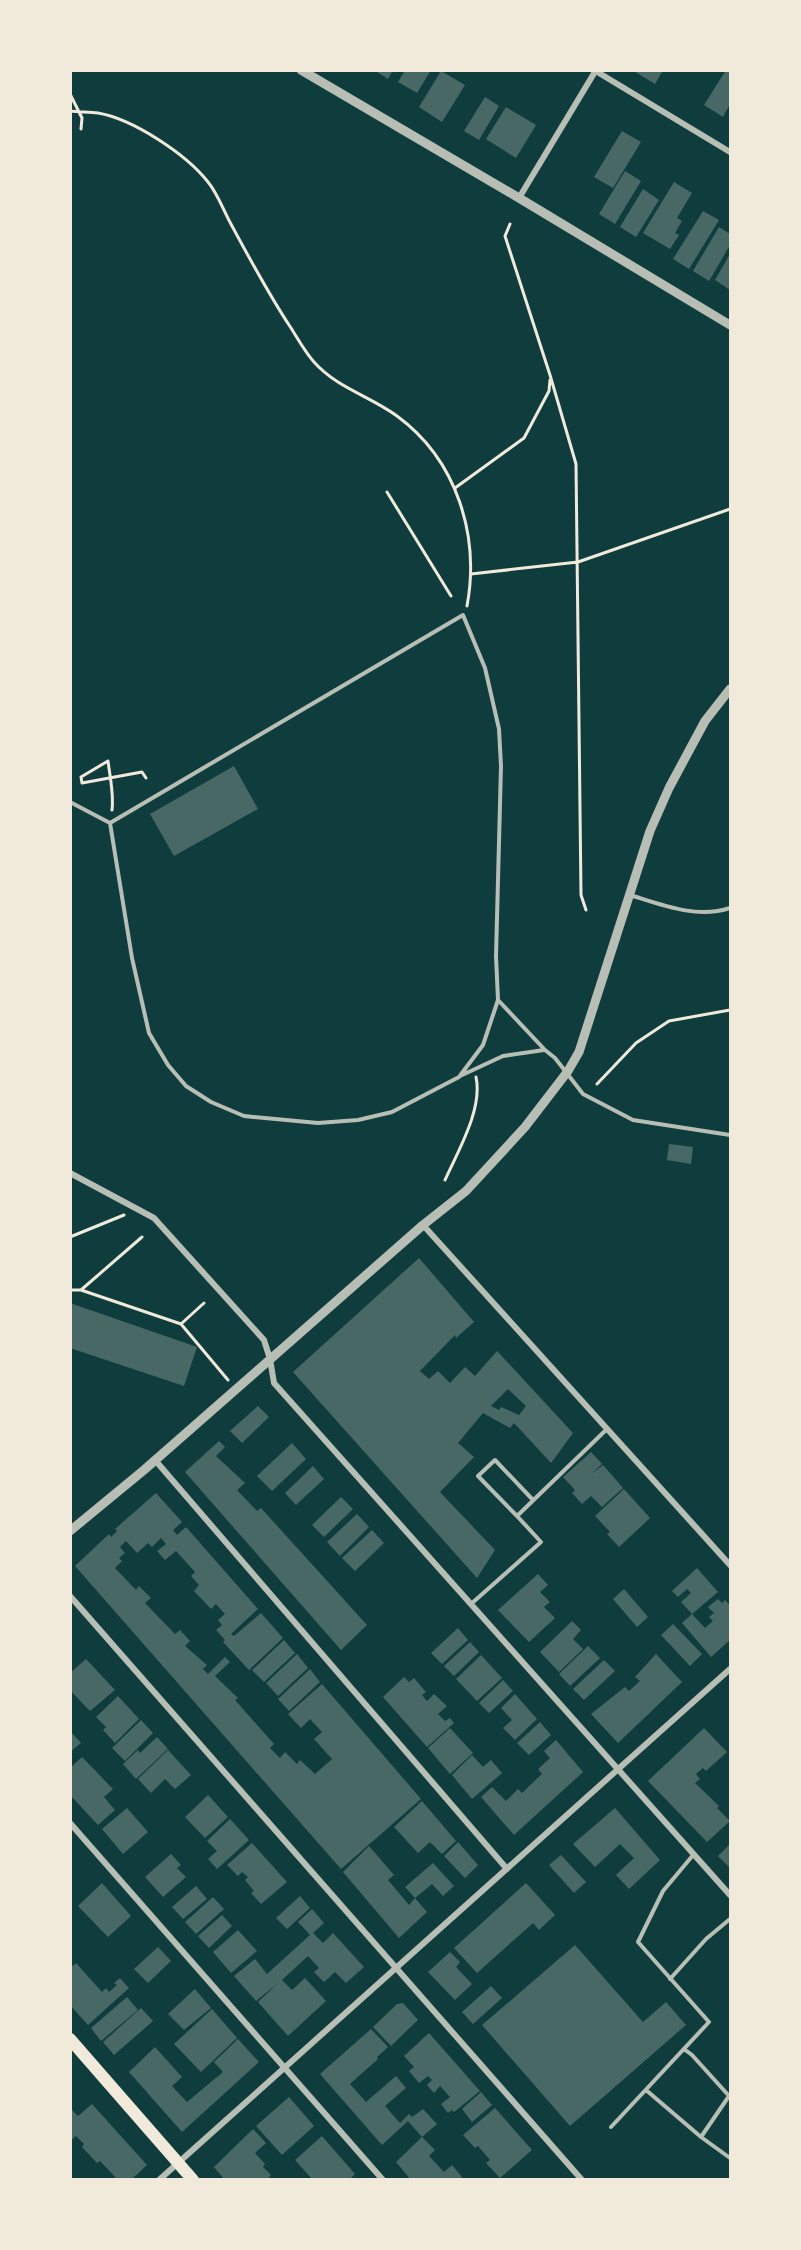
<svg xmlns="http://www.w3.org/2000/svg" width="801" height="2250" font-family="Manrope,sans-serif">
<style>
.building{fill:#486865;fill-rule:evenodd}
.lines{fill:none;stroke-linecap:round;stroke-linejoin:round}
.path{stroke:#f1e9da;stroke-width:3}
.service{stroke:#b8beb3;stroke-width:4}
.minor{stroke:#b8beb3;stroke-width:6}
.tertiary{stroke:#b8beb3;stroke-width:9}
.primary{stroke:#f1e9da;stroke-width:12}
</style>
<rect width="100%" height="100%" fill="#0f3d3e"/>
<!-- building -->
<path class="building" d="M 374,70 L 393,70 L 388,79 Z
M 405,70 L 431,70 L 417,93 L 398,82 Z
M 632,70 L 663,70 L 655,84 Z
M 726,70 L 730,70 L 730,104 L 723,117 L 704,105 Z
M 441,71 L 465,85 L 442,122 L 419,107 Z
M 485,97 L 499,106 L 479,140 L 464,131 Z
M 506,107 L 536,125 L 516,158 L 486,139 Z
M 622,131 L 641,142 L 613,188 L 594,177 Z
M 625,171 L 641,181 L 615,224 L 599,214 Z
M 674,182 L 692,193 L 677,218 L 682,221 L 675,233 L 679,235 L 670,249 L 643,233 Z
M 643,189 L 659,200 L 636,237 L 620,227 Z
M 703,211 L 719,220 L 689,269 L 673,259 Z
M 719,227 L 730,234 L 730,245 L 709,281 L 693,271 Z
M 730,254 L 730,290 L 715,280 Z
M 234,766 L 258,809 L 174,856 L 150,814 Z
M 669,1144 L 693,1147 L 691,1164 L 667,1160 Z
M 419,1258 L 474,1322 L 456,1338 L 455,1335 L 420,1371 L 429,1379 L 438,1371 L 450,1383 L 465,1367 L 475,1376 L 497,1351 L 573,1433 L 551,1463 L 514,1423 L 510,1428 L 483,1413 L 458,1443 L 474,1457 L 440,1492 L 495,1550 L 477,1578 L 293,1372 ZM 508,1389 L 526,1406 L 519,1415 L 501,1407 L 499,1410 L 491,1406 Z
M 70,1303 L 197,1347 L 184,1386 L 70,1348 Z
M 258,1406 L 269,1417 L 242,1443 L 230,1431 Z
M 219,1441 L 225,1447 L 216,1456 L 245,1483 L 237,1490 L 257,1511 L 261,1508 L 367,1625 L 341,1650 L 185,1472 Z
M 292,1443 L 306,1459 L 272,1491 L 257,1476 Z
M 591,1452 L 602,1464 L 591,1474 L 603,1465 L 623,1488 L 602,1507 L 591,1496 L 582,1504 L 572,1493 L 575,1490 L 563,1477 Z
M 313,1466 L 324,1479 L 296,1505 L 285,1493 Z
M 624,1489 L 650,1518 L 619,1547 L 607,1534 L 610,1532 L 595,1516 Z
M 156,1493 L 182,1522 L 173,1530 L 177,1535 L 186,1527 L 258,1609 L 231,1634 L 234,1636 L 261,1613 L 283,1638 L 249,1670 L 223,1642 L 225,1640 L 216,1630 L 222,1625 L 218,1620 L 225,1614 L 216,1604 L 211,1609 L 194,1591 L 199,1585 L 191,1576 L 195,1572 L 176,1551 L 165,1560 L 157,1551 L 166,1544 L 161,1538 L 152,1547 L 148,1543 L 137,1553 L 126,1541 L 120,1547 L 125,1553 L 119,1558 L 122,1561 L 115,1568 L 136,1590 L 139,1586 L 151,1598 L 145,1603 L 175,1634 L 180,1630 L 190,1641 L 185,1646 L 207,1665 L 203,1669 L 208,1674 L 225,1657 L 230,1662 L 215,1676 L 238,1698 L 235,1700 L 274,1744 L 270,1748 L 280,1758 L 285,1752 L 297,1764 L 300,1760 L 315,1774 L 332,1759 L 314,1739 L 322,1732 L 310,1719 L 301,1728 L 288,1714 L 322,1684 L 421,1799 L 341,1869 L 75,1566 L 109,1534 L 111,1537 L 117,1531 L 115,1529 Z
M 341,1497 L 353,1509 L 324,1537 L 312,1525 Z
M 357,1514 L 369,1527 L 340,1556 L 327,1542 Z
M 372,1530 L 384,1543 L 355,1571 L 342,1558 Z
M 697,1568 L 718,1592 L 692,1614 L 681,1602 L 691,1593 L 687,1589 L 678,1597 L 672,1591 Z
M 538,1574 L 548,1585 L 540,1592 L 550,1602 L 544,1607 L 555,1618 L 529,1642 L 498,1610 Z
M 624,1589 L 648,1617 L 637,1627 L 613,1599 Z
M 718,1599 L 722,1603 L 725,1600 L 730,1605 L 730,1640 L 711,1657 L 682,1623 L 692,1614 L 705,1628 L 713,1621 L 709,1617 L 714,1613 L 708,1607 Z
M 572,1621 L 581,1630 L 573,1639 L 583,1649 L 559,1672 L 540,1652 Z
M 673,1624 L 702,1654 L 690,1666 L 661,1635 Z
M 458,1628 L 468,1640 L 442,1664 L 431,1653 Z
M 284,1640 L 295,1653 L 264,1682 L 252,1670 Z
M 470,1642 L 479,1652 L 454,1676 L 444,1666 Z
M 588,1646 L 600,1658 L 570,1686 L 559,1674 Z
M 297,1654 L 308,1668 L 278,1696 L 266,1683 Z
M 656,1654 L 682,1682 L 618,1743 L 591,1714 L 625,1687 L 629,1691 L 640,1681 L 635,1677 Z
M 481,1655 L 502,1678 L 477,1701 L 456,1679 Z
M 86,1659 L 115,1690 L 90,1711 L 70,1690 L 70,1673 Z
M 604,1660 L 615,1671 L 584,1700 L 573,1689 Z
M 310,1669 L 320,1682 L 289,1711 L 278,1699 Z
M 404,1677 L 409,1682 L 414,1678 L 426,1692 L 422,1695 L 427,1701 L 434,1694 L 447,1706 L 438,1714 L 445,1721 L 450,1718 L 454,1723 L 427,1747 L 383,1697 Z
M 503,1680 L 513,1691 L 489,1713 L 479,1703 Z
M 515,1694 L 537,1719 L 515,1740 L 503,1728 L 512,1720 L 501,1708 Z
M 118,1696 L 139,1719 L 115,1743 L 103,1730 L 106,1727 L 96,1717 Z
M 141,1720 L 153,1733 L 125,1761 L 112,1748 Z
M 540,1722 L 551,1735 L 529,1755 L 517,1743 Z
M 450,1728 L 473,1753 L 450,1774 L 428,1748 Z
M 704,1728 L 727,1752 L 706,1771 L 703,1768 L 696,1774 L 700,1779 L 695,1783 L 719,1806 L 717,1808 L 730,1821 L 707,1842 L 648,1781 Z
M 70,1731 L 81,1743 L 70,1752 Z
M 157,1737 L 168,1749 L 136,1779 L 123,1764 L 138,1750 L 140,1753 Z
M 556,1740 L 583,1772 L 514,1835 L 481,1797 L 492,1787 L 506,1801 L 518,1789 L 522,1793 L 542,1774 L 538,1769 L 550,1758 L 544,1751 Z
M 168,1750 L 191,1775 L 175,1789 L 165,1779 L 151,1793 L 138,1779 Z
M 472,1755 L 483,1767 L 491,1760 L 502,1773 L 472,1799 L 452,1775 Z
M 82,1757 L 113,1789 L 104,1797 L 115,1810 L 98,1825 L 70,1795 L 70,1768 Z
M 208,1795 L 228,1817 L 205,1838 L 185,1817 Z
M 422,1801 L 456,1841 L 442,1854 L 430,1842 L 418,1853 L 394,1827 Z
M 127,1808 L 148,1832 L 123,1854 L 102,1829 Z
M 615,1808 L 660,1860 L 629,1889 L 616,1875 L 634,1858 L 620,1844 L 595,1867 L 573,1844 Z
M 230,1819 L 249,1840 L 217,1869 L 208,1859 L 217,1851 L 207,1841 Z
M 458,1842 L 478,1865 L 465,1878 L 444,1856 Z
M 252,1843 L 287,1882 L 261,1904 L 251,1893 L 254,1891 L 245,1880 L 248,1877 L 242,1872 L 238,1876 L 227,1865 Z
M 730,1844 L 730,1868 L 718,1856 Z
M 369,1846 L 394,1875 L 388,1880 L 409,1905 L 415,1898 L 405,1887 L 433,1863 L 454,1886 L 443,1896 L 432,1884 L 415,1898 L 427,1912 L 399,1938 L 343,1872 Z
M 171,1854 L 181,1865 L 177,1868 L 186,1877 L 163,1897 L 145,1877 Z
M 561,1855 L 586,1882 L 574,1893 L 549,1865 Z
M 102,1883 L 131,1916 L 108,1937 L 78,1906 Z
M 526,1883 L 555,1915 L 539,1930 L 533,1923 L 477,1973 L 454,1948 Z
M 196,1886 L 207,1899 L 183,1919 L 172,1907 Z
M 300,1896 L 310,1908 L 287,1929 L 276,1918 Z
M 213,1897 L 224,1909 L 196,1934 L 185,1922 Z
M 312,1909 L 324,1923 L 313,1933 L 323,1943 L 333,1933 L 364,1967 L 346,1983 L 335,1972 L 324,1982 L 314,1972 L 319,1968 L 308,1956 L 282,1980 L 292,1990 L 305,1978 L 326,2001 L 288,2036 L 258,2002 L 277,1984 L 256,2001 L 234,1976 L 255,1959 L 267,1974 L 310,1935 L 298,1922 Z
M 222,1915 L 232,1926 L 209,1948 L 198,1936 Z
M 238,1930 L 257,1951 L 231,1973 L 213,1952 Z
M 575,1945 L 643,2022 L 666,2002 L 686,2025 L 570,2126 L 482,2025 Z
M 158,1947 L 171,1961 L 148,1983 L 134,1969 Z
M 450,1952 L 460,1962 L 456,1967 L 472,1984 L 455,2000 L 428,1972 Z
M 70,1963 L 73,1966 L 76,1963 L 102,1992 L 106,1988 L 109,1992 L 117,1985 L 114,1983 L 120,1978 L 129,1988 L 88,2025 L 70,2005 Z
M 491,1986 L 502,1998 L 473,2024 L 462,2012 Z
M 195,1989 L 211,2008 L 184,2030 L 168,2014 Z
M 127,1997 L 138,2010 L 101,2041 L 91,2028 Z
M 403,2003 L 418,2020 L 391,2046 L 373,2027 L 397,2004 Z
M 141,2008 L 153,2021 L 114,2055 L 103,2042 Z
M 212,2009 L 237,2038 L 201,2072 L 174,2044 Z
M 371,2029 L 388,2047 L 377,2057 L 378,2059 L 350,2084 L 366,2102 L 396,2076 L 406,2088 L 385,2106 L 400,2123 L 409,2114 L 412,2117 L 423,2109 L 437,2124 L 422,2137 L 408,2121 L 382,2145 L 320,2074 Z
M 429,2033 L 480,2091 L 454,2112 L 452,2110 L 448,2113 L 441,2104 L 450,2097 L 440,2086 L 434,2093 L 427,2085 L 432,2080 L 428,2076 L 419,2083 L 409,2071 L 414,2067 L 404,2056 Z
M 238,2039 L 259,2062 L 182,2132 L 129,2072 L 155,2047 L 182,2077 L 172,2086 L 187,2102 L 223,2072 L 214,2062 Z
M 481,2092 L 492,2105 L 472,2122 L 462,2109 Z
M 289,2097 L 314,2126 L 282,2155 L 256,2126 Z
M 92,2104 L 147,2165 L 131,2180 L 118,2180 L 100,2161 L 97,2163 L 82,2147 L 84,2144 L 76,2136 L 70,2141 L 70,2108 L 78,2116 Z
M 495,2108 L 532,2150 L 500,2178 L 486,2163 L 490,2160 L 478,2146 L 475,2148 L 463,2135 Z
M 253,2129 L 266,2143 L 255,2153 L 265,2164 L 263,2167 L 271,2175 L 267,2180 L 225,2180 L 214,2167 Z
M 322,2136 L 355,2174 L 349,2180 L 313,2180 L 295,2160 Z
M 422,2137 L 435,2150 L 429,2156 L 444,2172 L 452,2165 L 462,2177 L 460,2180 L 411,2180 L 396,2162 Z"/>
<g class="lines">
<!-- path -->
<path class="path" d="M 70,94 L 82,118 L 81,129
M 70,111 C 79,112 89,112 98,113 C 133,119 186,154 208,182 C 218,194 224,212 232,226 C 251,261 269,295 291,328 C 298,339 305,352 314,362 C 337,388 370,396 397,416 C 457,460 480,536 467,606
M 510,224 L 505,236 L 550,375 L 576,464 L 581,895 L 586,910
M 455,488 L 524,438 L 549,391 L 550,380
M 387,492 L 451,596
M 471,574 L 578,562 L 730,509
M 112,810 C 114,794 110,777 108,761 L 81,777 L 82,783 L 142,772 L 146,778
M 597,1084 L 636,1043 L 669,1021 L 730,1010
M 445,1180 C 458,1151 483,1109 476,1077
M 70,1237 L 124,1215
M 70,1290 L 81,1290 L 181,1324 L 228,1380
M 81,1290 L 142,1237
M 181,1324 L 204,1303
M 70,1364 L 70,1367"/>
<!-- service -->
<path class="service" d="M 70,802 L 110,823 L 132,958 L 149,1033 L 168,1065 L 186,1086 L 211,1102 L 244,1116 L 318,1123 L 358,1120 L 392,1112 L 459,1077 L 483,1045 L 498,1000
M 110,823 L 463,615 L 485,668 L 499,729 L 501,766 L 496,956 L 498,1000 L 545,1050 L 555,1058 L 583,1094 L 633,1120 L 730,1135
M 630,895 C 662,905 697,919 730,908
M 460,1076 L 503,1056 L 544,1050
M 517,1516 L 478,1476 L 495,1460 L 533,1500
M 471,1604 L 541,1542 L 517,1516 L 607,1429
M 670,1979 L 706,1939 L 730,1919
M 684,2049 L 692,2055 L 730,2097
M 646,2090 L 701,2137 L 730,2158
M 611,2127 L 709,2022 L 638,1942 L 663,1891 L 694,1854
M 701,2137 L 729,2096"/>
<!-- minor -->
<path class="minor" d="M 594,70 L 730,152
M 519,198 L 596,70
M 70,1173 L 154,1218 L 264,1340 L 270,1359 L 274,1383 L 730,1895
M 423,1225 L 730,1565
M 155,1460 L 507,1869
M 70,1596 L 582,2180
M 70,1823 L 383,2180
M 159,2180 L 730,1669"/>
<!-- tertiary -->
<path class="tertiary" d="M 301,70 L 519,198 L 730,325
M 70,1531 L 144,1470 L 423,1225 L 466,1191 L 525,1127 L 568,1071 L 579,1052 L 650,831 L 669,788 L 705,721 L 730,689"/>
<!-- primary -->
<path class="primary" d="M 70,2039 L 193,2180"/>
</g>
<!-- border -->
<rect width="801" height="2250" fill="none" stroke="#f1e9da" stroke-width="144"/>
</svg>
